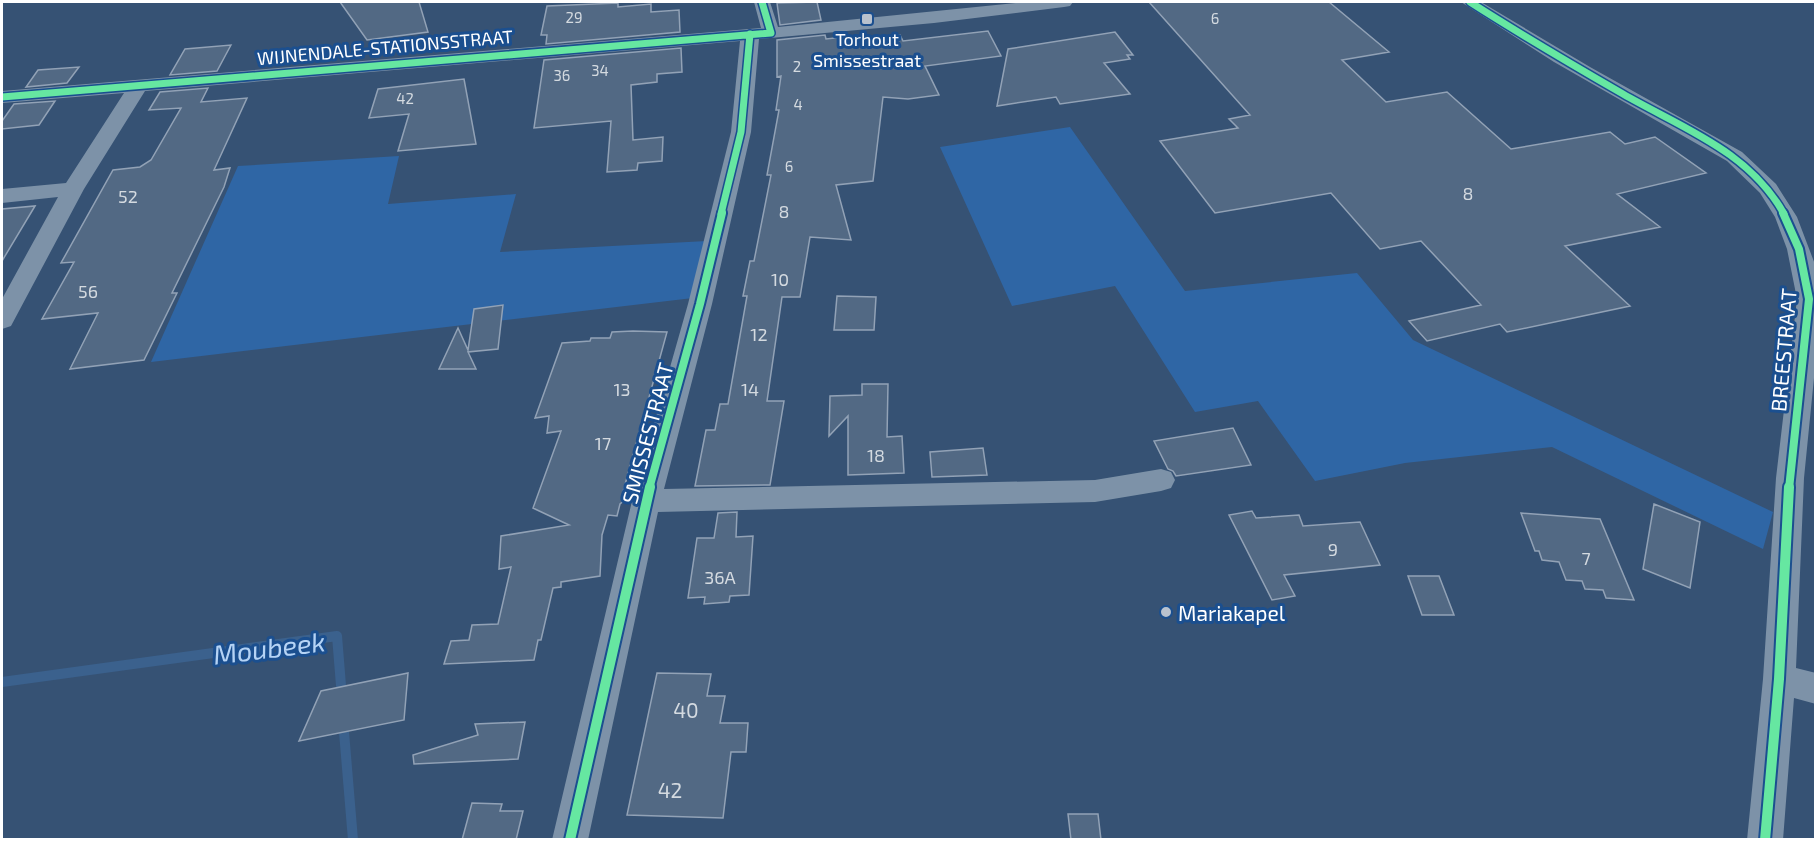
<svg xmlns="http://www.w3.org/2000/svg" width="1817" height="841" font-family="'Exo 2',sans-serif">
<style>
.green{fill:#2f66a5}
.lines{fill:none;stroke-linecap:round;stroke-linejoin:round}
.stream{stroke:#3b618d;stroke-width:10}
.building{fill:#526984;stroke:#92a2b6;stroke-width:1.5}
.street{fill:#7d92a8;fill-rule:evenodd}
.cycleway-far2-casing{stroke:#1b4f8f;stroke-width:10}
.cycleway-far1-casing{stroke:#1b4f8f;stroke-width:12}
.cycleway-casing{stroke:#1b4f8f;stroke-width:14}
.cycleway-far2{stroke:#66e7a1;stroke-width:7}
.cycleway-far1{stroke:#66e7a1;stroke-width:8}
.cycleway{stroke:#66e7a1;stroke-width:10}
.poi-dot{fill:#b9c2ce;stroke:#1b4f8f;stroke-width:2}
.labels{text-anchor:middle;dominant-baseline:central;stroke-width:6;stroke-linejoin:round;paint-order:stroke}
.far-number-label{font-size:15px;fill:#d4dae0}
.far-poi-label{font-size:18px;fill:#fff;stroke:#1b4f8f}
.far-street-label{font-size:18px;fill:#fff;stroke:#1b4f8f}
.number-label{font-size:18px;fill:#d4dae0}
.street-label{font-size:21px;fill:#fff;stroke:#1b4f8f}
.poi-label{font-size:21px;fill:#fff;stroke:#1b4f8f;text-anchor:start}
.near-number-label{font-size:21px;fill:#d4dae0}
.near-water-label{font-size:27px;font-style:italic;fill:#b5d3f5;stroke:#1b4f8f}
</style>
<rect width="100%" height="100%" fill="#365274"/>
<!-- green -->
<path class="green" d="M 1070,127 L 1185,291 L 1357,273 L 1413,340 L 1773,512 L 1763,549 L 1552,447 L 1405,463 L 1315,481 L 1258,401 L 1195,412 L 1115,286 L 1012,306 L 940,147 Z
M 399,156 L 388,204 L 516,194 L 500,252 L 707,241 L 693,298 L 151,362 L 238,166 Z"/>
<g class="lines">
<!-- stream -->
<path class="stream" d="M 2,682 L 337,636 L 342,698
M 343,720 L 353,840"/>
</g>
<!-- building -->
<path class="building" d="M 340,2 L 419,2 L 428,32 L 367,40 Z
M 817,2 L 821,20 L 780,25 L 777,3 Z
M 1149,2 L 1329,2 L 1389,52 L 1342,60 L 1386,102 L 1447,92 L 1511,149 L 1610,132 L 1625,144 L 1655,137 L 1706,173 L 1617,194 L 1660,227 L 1565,246 L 1630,306 L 1507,332 L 1500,324 L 1427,341 L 1409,321 L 1481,305 L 1421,241 L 1380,249 L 1331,193 L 1215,213 L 1160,141 L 1238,128 L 1229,119 L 1250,115 Z
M 618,3 L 618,7 L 651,4 L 651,12 L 679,10 L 680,32 L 546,44 L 547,35 L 541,35 L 547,6 Z
M 988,31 L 1001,56 L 925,66 L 939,95 L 908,99 L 883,97 L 873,181 L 836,185 L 851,240 L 810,237 L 800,297 L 782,297 L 767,401 L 784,401 L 770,485 L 695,486 L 706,430 L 715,430 L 720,404 L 728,404 L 747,296 L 743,296 L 750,261 L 754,261 L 771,175 L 767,175 L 779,110 L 776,110 L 781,76 L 777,77 L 777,40 L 825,35 L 826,39 L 853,36 L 854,41 L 900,35 L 903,41 Z
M 1115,32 L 1133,55 L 1127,55 L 1130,59 L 1104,63 L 1130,94 L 1060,104 L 1056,97 L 997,106 L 1008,49 Z
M 231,45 L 217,71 L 170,75 L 185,49 Z
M 681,48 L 682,72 L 657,74 L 657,82 L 631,85 L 633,140 L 663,137 L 662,161 L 638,163 L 637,170 L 607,172 L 611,121 L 534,128 L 544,60 Z
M 79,67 L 67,83 L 26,87 L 38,70 Z
M 464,79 L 476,144 L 398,151 L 409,114 L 369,118 L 378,89 Z
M 208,88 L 201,102 L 247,98 L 214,170 L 230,168 L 224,187 L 172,293 L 177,293 L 144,360 L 70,369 L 98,313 L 42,319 L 74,262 L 61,263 L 113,170 L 140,167 L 151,160 L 181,108 L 149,110 L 160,92 Z
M 55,101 L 39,125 L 2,129 L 2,121 L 14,104 Z
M 35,206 L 2,261 L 2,209 Z
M 837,296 L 876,297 L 874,330 L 834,330 Z
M 503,305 L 498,349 L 468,352 L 476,369 L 439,369 L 458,328 L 468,350 L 474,309 Z
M 633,331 L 667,332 L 623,492 L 626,499 L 620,504 L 617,516 L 608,515 L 602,535 L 600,576 L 561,582 L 561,587 L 553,588 L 541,640 L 538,640 L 534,660 L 444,664 L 451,641 L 469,640 L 472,625 L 498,624 L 511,567 L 499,569 L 501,536 L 569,525 L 533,508 L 561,431 L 547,433 L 549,416 L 535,418 L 562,343 L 590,341 L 591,338 L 610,338 L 612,332 Z
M 862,384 L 888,384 L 887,437 L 902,436 L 904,473 L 848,475 L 848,416 L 829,436 L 830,396 L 862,395 Z
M 1233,428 L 1251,465 L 1176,476 L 1173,471 L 1168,469 L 1154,441 Z
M 983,448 L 987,475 L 932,477 L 930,452 Z
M 1654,504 L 1700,522 L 1690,588 L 1643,569 Z
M 1252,511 L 1256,518 L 1299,515 L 1303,526 L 1360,522 L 1380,565 L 1284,575 L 1295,596 L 1272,600 L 1229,515 Z
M 737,512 L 736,537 L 753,536 L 749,595 L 730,596 L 729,602 L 704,604 L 705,597 L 688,598 L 697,538 L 714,538 L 718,513 Z
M 1521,513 L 1600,519 L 1634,600 L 1606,598 L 1603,590 L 1585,589 L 1582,581 L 1566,580 L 1559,562 L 1542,560 L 1539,551 L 1535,551 Z
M 1408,576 L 1439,576 L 1454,615 L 1422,615 Z
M 408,673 L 404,720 L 299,741 L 321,691 Z
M 657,673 L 711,674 L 707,696 L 725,696 L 720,723 L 748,723 L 746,752 L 731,752 L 723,818 L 627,815 Z
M 525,722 L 518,759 L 414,764 L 413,755 L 478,735 L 475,724 Z
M 472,803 L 502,804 L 500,811 L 523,811 L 516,840 L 462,840 Z
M 1068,814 L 1098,814 L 1101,840 L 1071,840 Z"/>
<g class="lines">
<!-- street -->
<path class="street" d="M 754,2 L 770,2 L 778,27 L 1026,2 L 1073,2 L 1070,6 L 1064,7 L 934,23 L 759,39 L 751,132 L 712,304 L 664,489 L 1095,480 L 1161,469 L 1171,472 L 1175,480 L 1171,488 L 1161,491 L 1095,502 L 658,512 L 588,840 L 552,840 L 632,501 L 688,304 L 731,132 L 740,41 L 145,91 L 84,189 L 11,326 L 2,329 L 2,299 L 58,197 L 2,203 L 2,189 L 66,183 L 124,93 L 2,103 L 2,91 L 761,28 Z
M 1461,2 L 1481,2 L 1590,67 L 1742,152 L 1776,184 L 1797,217 L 1816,267 L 1816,358 L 1804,478 L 1796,668 L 1816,673 L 1816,704 L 1794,698 L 1783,840 L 1747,840 L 1763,679 L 1776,478 L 1797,299 L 1787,249 L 1775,217 L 1760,193 L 1727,161 L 1554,62 Z"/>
<!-- cycleway-far2 casing -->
<g class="cycleway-far2-casing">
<path id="cycleway-far2" d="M 1470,2 C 1520,34 1571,64 1623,94 C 1682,128 1749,151 1784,214
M 2,97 L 771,33 L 762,2
M 721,214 L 741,132 L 750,34"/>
</g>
<!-- cycleway-far1 casing -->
<g class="cycleway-far1-casing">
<path id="cycleway-far1" d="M 1783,213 L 1799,249 L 1809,299 L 1789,489
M 649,489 L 700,304 L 722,213"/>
</g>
<!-- cycleway casing -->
<g class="cycleway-casing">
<path id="cycleway" d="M 570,840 L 650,487
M 1765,840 L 1779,679 L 1789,487"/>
</g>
<!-- cycleway-far2 -->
<use href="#cycleway-far2" class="cycleway-far2"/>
<!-- cycleway-far1 -->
<use href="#cycleway-far1" class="cycleway-far1"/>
<!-- cycleway -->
<use href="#cycleway" class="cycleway"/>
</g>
<!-- markers -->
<g class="poi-dot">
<rect x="861" y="13" width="12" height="12" rx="3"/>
<circle cx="1166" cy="612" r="6"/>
</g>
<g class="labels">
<!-- far-number labels -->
<g class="far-number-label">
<text x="574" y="17">29</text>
<text x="1215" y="18">6</text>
<text x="797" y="66">2</text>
<text x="600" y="70">34</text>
<text x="562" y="75">36</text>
<text x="405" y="98">42</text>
<text x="798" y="104">4</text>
<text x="789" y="166">6</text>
</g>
<!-- far-poi labels -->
<g class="far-poi-label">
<text x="867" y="39">Torhout<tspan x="867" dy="21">Smissestraat</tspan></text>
</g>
<!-- far-street labels -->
<g class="far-street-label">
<text transform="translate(385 47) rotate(-5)">WIJNENDALE-STATIONSSTRAAT</text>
</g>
<!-- number labels -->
<g class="number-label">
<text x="1468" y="193">8</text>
<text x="128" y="196">52</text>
<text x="784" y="211">8</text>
<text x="780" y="279">10</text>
<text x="88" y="291">56</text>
<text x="759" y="334">12</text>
<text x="622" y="389">13</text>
<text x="750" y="389">14</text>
<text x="603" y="443">17</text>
<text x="876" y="455">18</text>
<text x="1333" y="549">9</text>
<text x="1586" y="558">7</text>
<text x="720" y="577">36A</text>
</g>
<!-- street labels -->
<g class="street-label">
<text transform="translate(1783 350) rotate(-85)">BREESTRAAT</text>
<text transform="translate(647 433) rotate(-75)">SMISSESTRAAT</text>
</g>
<!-- poi labels -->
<g class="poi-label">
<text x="1178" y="612">Mariakapel</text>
</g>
<!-- near-number labels -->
<g class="near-number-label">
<text x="686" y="709">40</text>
<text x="670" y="789">42</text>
</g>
<!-- near-water labels -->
<g class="near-water-label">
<text transform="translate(269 647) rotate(-7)">Moubeek</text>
</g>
</g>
<!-- border -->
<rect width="1817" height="841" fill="none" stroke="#ffffff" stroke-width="6"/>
</svg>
